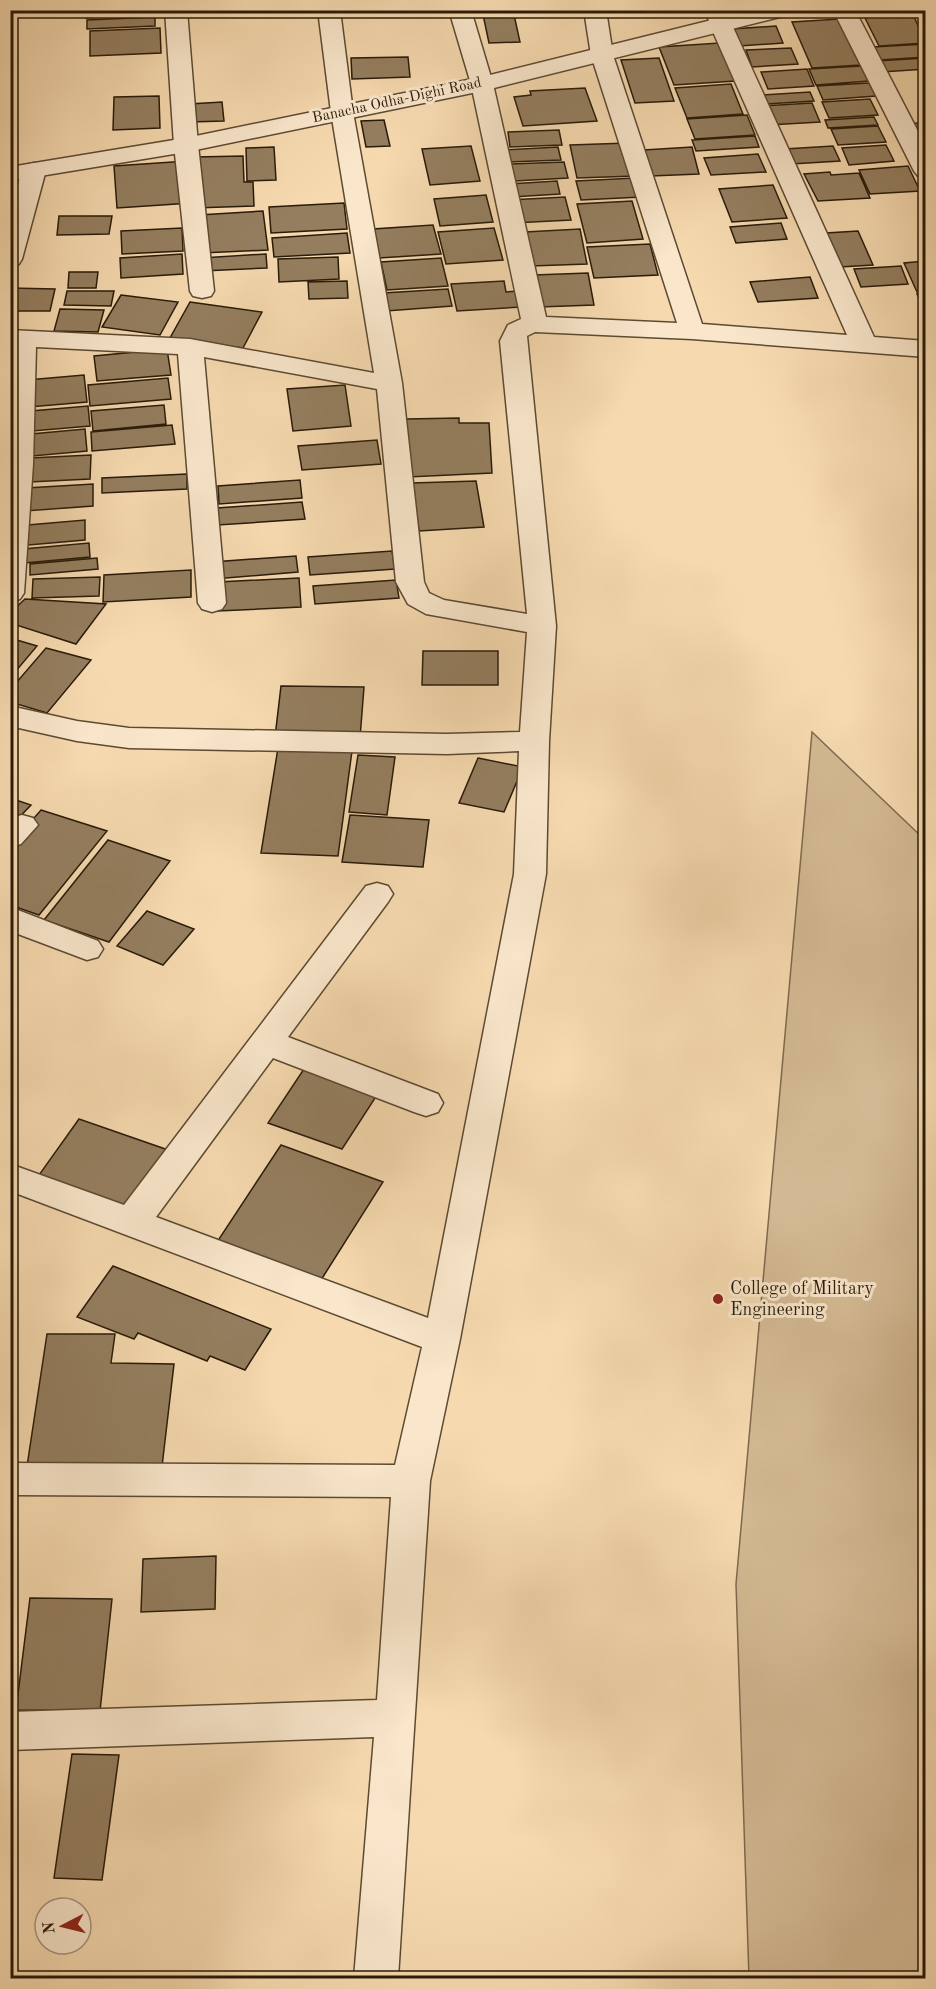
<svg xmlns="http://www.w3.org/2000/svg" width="936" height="1989" font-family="'Old Standard TT',serif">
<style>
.green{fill:#d3b993;stroke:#7e6a4e;stroke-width:1.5}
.building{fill:#947e5f;stroke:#291b09;stroke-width:1.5}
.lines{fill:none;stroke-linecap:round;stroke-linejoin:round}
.minor-casing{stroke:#5c4a32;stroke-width:3}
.tertiary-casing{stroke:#5c4a32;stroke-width:3}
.minor{fill:#f9e6cb;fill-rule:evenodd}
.tertiary{fill:#f9e6cb;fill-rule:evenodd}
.poi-dot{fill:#8f2418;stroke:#f9e6cb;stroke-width:2}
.labels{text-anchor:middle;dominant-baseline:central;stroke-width:6;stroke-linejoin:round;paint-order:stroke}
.far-street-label{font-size:15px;fill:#291b09;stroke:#f9e6cb}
.poi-label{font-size:18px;fill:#291b09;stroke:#f9e6cb;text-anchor:start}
</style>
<rect width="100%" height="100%" fill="#f6d9af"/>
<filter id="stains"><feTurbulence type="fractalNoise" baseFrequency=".00333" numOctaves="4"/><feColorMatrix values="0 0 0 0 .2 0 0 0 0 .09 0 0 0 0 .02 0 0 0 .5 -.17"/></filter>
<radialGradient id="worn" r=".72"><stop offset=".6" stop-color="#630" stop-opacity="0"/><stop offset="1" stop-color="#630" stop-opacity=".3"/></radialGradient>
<!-- green -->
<path class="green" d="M 812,732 L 925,840 L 925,1978 L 749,1978 L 736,1584 Z"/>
<!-- building -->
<path class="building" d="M 86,10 L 154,10 L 154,15 L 86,18 Z
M 482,10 L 513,10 L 520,42 L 489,43 Z
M 861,10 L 911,10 L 926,43 L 879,46 Z
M 155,17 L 155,26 L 87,29 L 87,20 Z
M 840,19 L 861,65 L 812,68 L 792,22 Z
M 776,26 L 783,43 L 739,46 L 732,29 Z
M 160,28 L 161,53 L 90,56 L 90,31 Z
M 720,43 L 735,81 L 674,85 L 659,47 Z
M 926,44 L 926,57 L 880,60 L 873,47 Z
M 791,48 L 798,64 L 752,67 L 746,50 Z
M 408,57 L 410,77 L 352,79 L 351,58 Z
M 659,58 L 674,101 L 635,103 L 621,60 Z
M 926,58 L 926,69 L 882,72 L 876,61 Z
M 862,66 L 869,81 L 816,85 L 809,69 Z
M 807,69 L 814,86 L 768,89 L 761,72 Z
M 869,83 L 876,96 L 823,100 L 817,86 Z
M 731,84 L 743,114 L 687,118 L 675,88 Z
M 585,88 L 597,121 L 523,126 L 514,97 L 531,95 L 530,91 Z
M 810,92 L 814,101 L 766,104 L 761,95 Z
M 159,96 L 160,128 L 113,130 L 114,97 Z
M 870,99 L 878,115 L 829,118 L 822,102 Z
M 222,102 L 224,121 L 190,122 L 189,104 Z
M 812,103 L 820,122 L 768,125 L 761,106 Z
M 747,115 L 755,135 L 695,139 L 687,119 Z
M 874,117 L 878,125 L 828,128 L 825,120 Z
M 384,120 L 390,146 L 366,147 L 361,121 Z
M 926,122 L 926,140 L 918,141 L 908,124 Z
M 878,126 L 886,142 L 838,145 L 831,129 Z
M 559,130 L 562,145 L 510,147 L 508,132 Z
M 755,136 L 759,147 L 696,151 L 692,140 Z
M 628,143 L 635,176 L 577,178 L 570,145 Z
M 886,145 L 894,161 L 849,165 L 842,148 Z
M 471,146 L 480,181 L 430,185 L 422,149 Z
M 833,146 L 840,161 L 791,164 L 785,149 Z
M 274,147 L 276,180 L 247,181 L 246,148 Z
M 558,147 L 561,160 L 507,162 L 504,150 Z
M 692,147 L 699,174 L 651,176 L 644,150 Z
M 758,154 L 766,172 L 711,175 L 704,158 Z
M 243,156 L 244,182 L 253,182 L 254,206 L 194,208 L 194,157 Z
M 187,161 L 191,203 L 117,208 L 114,166 Z
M 564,162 L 568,178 L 515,181 L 511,164 Z
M 908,166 L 920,191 L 870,194 L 859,170 Z
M 830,172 L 831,175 L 859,173 L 870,198 L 818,201 L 804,174 Z
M 635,178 L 641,197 L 581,200 L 576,181 Z
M 557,181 L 560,194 L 511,197 L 508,184 Z
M 773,185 L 787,218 L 732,222 L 719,189 Z
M 486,195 L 493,222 L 440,226 L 434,199 Z
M 565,197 L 571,220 L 513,223 L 509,200 Z
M 632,201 L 643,239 L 587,243 L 577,204 Z
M 344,203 L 347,229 L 271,233 L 269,207 Z
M 263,211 L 268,250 L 202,253 L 199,215 Z
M 59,216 L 112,216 L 109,234 L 57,235 Z
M 781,223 L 787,239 L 736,243 L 730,227 Z
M 433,225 L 441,254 L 379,258 L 373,229 Z
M 182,228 L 183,251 L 122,254 L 121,231 Z
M 494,228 L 503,260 L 446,264 L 438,232 Z
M 580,229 L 587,264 L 531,266 L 525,232 Z
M 858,231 L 873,265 L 840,267 L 826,233 Z
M 347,233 L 350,253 L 274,257 L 272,238 Z
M 650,244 L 658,275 L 594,278 L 587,247 Z
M 182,254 L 183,274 L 121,278 L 120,258 Z
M 266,254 L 267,268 L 203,271 L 201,258 Z
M 338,257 L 339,279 L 279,282 L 278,259 Z
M 441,258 L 448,286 L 387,290 L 381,262 Z
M 926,261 L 926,291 L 917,292 L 904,263 Z
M 901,266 L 908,284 L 861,287 L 854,269 Z
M 69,272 L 98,272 L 96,288 L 68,288 Z
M 588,273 L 594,305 L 539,307 L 534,275 Z
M 810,277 L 818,298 L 758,302 L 750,282 Z
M 347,281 L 348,298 L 309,299 L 308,282 Z
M 504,281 L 506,292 L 518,291 L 521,307 L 457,311 L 451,284 Z
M 10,288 L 55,289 L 50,311 L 10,311 Z
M 448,289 L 452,306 L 386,311 L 383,293 Z
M 67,291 L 114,291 L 111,306 L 64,305 Z
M 917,294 L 926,294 L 926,309 L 924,309 Z
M 121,295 L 178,302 L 160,335 L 102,327 Z
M 190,302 L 262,312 L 243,348 L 170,338 Z
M 60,309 L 104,310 L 98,332 L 54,331 Z
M 167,349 L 171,375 L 97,381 L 94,356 Z
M 84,375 L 87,402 L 29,407 L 27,380 Z
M 168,378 L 171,399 L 90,406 L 88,385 Z
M 345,385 L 351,426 L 293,431 L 287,389 Z
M 164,405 L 166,424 L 93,431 L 91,411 Z
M 88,406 L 90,426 L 32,431 L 31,411 Z
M 459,418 L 459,423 L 489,423 L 492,473 L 408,477 L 406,419 Z
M 172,425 L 175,444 L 92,451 L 91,432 Z
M 85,429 L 87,451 L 32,456 L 31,434 Z
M 377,440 L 381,464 L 302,470 L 298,446 Z
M 91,455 L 90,479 L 29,482 L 30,458 Z
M 187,474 L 187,489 L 102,493 L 102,478 Z
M 300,480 L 302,498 L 219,504 L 218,486 Z
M 476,481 L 484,527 L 419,531 L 412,483 Z
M 93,484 L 93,506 L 25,511 L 26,488 Z
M 302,502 L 305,519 L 218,525 L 217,508 Z
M 85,520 L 85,540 L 17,546 L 16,526 Z
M 89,543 L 90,557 L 24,563 L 23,549 Z
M 392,551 L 395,569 L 310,575 L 308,557 Z
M 296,556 L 298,572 L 214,579 L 212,562 Z
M 97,558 L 98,569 L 30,575 L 30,564 Z
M 191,570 L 191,597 L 103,602 L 104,575 Z
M 100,577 L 99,596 L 32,598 L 33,579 Z
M 299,578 L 301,607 L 218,611 L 218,582 Z
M 396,580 L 399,598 L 315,604 L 313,586 Z
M 25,599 L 106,604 L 76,644 L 10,623 L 10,613 Z
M 10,638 L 37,646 L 10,678 Z
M 46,648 L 91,660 L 47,713 L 10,702 L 10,690 Z
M 423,651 L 498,651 L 498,685 L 422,685 Z
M 281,686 L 364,687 L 360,738 L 275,737 Z
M 278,748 L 352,751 L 338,856 L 261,853 Z
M 358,755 L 395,757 L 387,815 L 349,812 Z
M 478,758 L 523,767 L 504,812 L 459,803 Z
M 10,798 L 31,805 L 10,827 Z
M 41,810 L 107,831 L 39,915 L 10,905 L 10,845 Z
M 350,815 L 429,820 L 423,867 L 342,862 Z
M 108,840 L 170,861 L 109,942 L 44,920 Z
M 147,911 L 194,929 L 163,965 L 117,946 Z
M 306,1066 L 379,1092 L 342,1149 L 268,1123 Z
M 79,1119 L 171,1151 L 133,1208 L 39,1175 Z
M 281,1145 L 383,1182 L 321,1280 L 217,1242 Z
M 113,1266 L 271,1329 L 245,1370 L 210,1356 L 207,1361 L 138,1333 L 134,1339 L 77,1317 Z
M 47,1334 L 115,1334 L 111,1363 L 174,1364 L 161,1475 L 26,1473 Z
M 216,1556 L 215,1609 L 141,1612 L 143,1559 Z
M 30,1598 L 112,1599 L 100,1711 L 16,1710 Z
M 72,1754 L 119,1755 L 102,1880 L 54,1878 Z"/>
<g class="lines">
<!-- minor casing -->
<g class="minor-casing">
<path id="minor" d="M 165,10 L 187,10 L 198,145 L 214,291 L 211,296 L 202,298 L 193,296 L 190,291 L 174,145 Z
M 318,10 L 340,10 L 353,112 L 402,383 L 424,582 L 429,593 L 444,600 L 527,614 L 500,341 L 508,325 L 521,319 L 471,84 L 449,10 L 471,10 L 493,84 L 546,317 L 677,323 L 591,55 L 584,10 L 606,10 L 613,55 L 702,324 L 847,335 L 710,25 L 706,10 L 728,10 L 732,25 L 874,337 L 926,341 L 926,357 L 692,339 L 535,332 L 527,336 L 556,626 L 549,741 L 546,874 L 460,1339 L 430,1481 L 398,1978 L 354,1978 L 374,1737 L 10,1750 L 10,1712 L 377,1700 L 391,1497 L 10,1495 L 10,1463 L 395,1465 L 422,1347 L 10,1191 L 10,1164 L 124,1205 L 366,886 L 377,883 L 388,886 L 393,894 L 388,902 L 288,1037 L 438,1094 L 443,1103 L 438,1112 L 426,1116 L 414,1112 L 273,1058 L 156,1217 L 428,1318 L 514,874 L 519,751 L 447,754 L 129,748 L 77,741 L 10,726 L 10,706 L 77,721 L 129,728 L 447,734 L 520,732 L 527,632 L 426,614 L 408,604 L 396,582 L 377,389 L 204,357 L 226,603 L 222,609 L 212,612 L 202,609 L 198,603 L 178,354 L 36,347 L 33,464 L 24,593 L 20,599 L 10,602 L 10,330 L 190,339 L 374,373 L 331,112 Z
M 833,10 L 855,10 L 926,147 L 926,178 L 918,176 L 914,171 Z
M 34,163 L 42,165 L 46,170 L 22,259 L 19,264 L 10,266 L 10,213 L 22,170 L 26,165 Z
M 22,815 L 33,818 L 38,825 L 21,844 L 10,847 L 10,818 Z
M 10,907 L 98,941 L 103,949 L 98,957 L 87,960 L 10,931 Z"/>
</g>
<!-- tertiary casing -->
<g class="tertiary-casing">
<path id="tertiary" d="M 752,10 L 790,10 L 788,15 L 482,91 L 186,152 L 10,181 L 10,167 L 186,138 L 482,77 Z"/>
</g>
<!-- minor -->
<use href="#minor" class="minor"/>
<!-- tertiary -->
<use href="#tertiary" class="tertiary"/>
</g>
<!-- markers -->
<circle class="poi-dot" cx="718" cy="1299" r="6"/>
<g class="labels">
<!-- far-street labels -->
<g class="far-street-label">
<text transform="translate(397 101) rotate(-12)">Banacha Odha-Dighi Road</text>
</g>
<!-- poi labels -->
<g class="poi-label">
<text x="730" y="1289">College of Military<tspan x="730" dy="21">Engineering</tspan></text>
</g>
</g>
<!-- margin -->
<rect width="936" height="1989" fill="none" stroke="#f6d9af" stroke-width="36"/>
<rect x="12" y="12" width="912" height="1965" fill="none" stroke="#291b09" stroke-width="3"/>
<rect x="18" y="18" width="900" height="1953" fill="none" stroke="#291b09" stroke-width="1.5"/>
<!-- north arrow -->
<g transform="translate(63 1926) rotate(263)"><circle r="28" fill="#f9e6cb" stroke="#a6957d" stroke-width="1.5"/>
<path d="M0-4.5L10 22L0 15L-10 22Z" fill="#8f2418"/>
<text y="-9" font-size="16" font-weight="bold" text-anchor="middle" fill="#291b09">N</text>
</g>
<rect width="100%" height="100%" filter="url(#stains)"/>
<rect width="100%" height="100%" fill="url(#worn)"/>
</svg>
